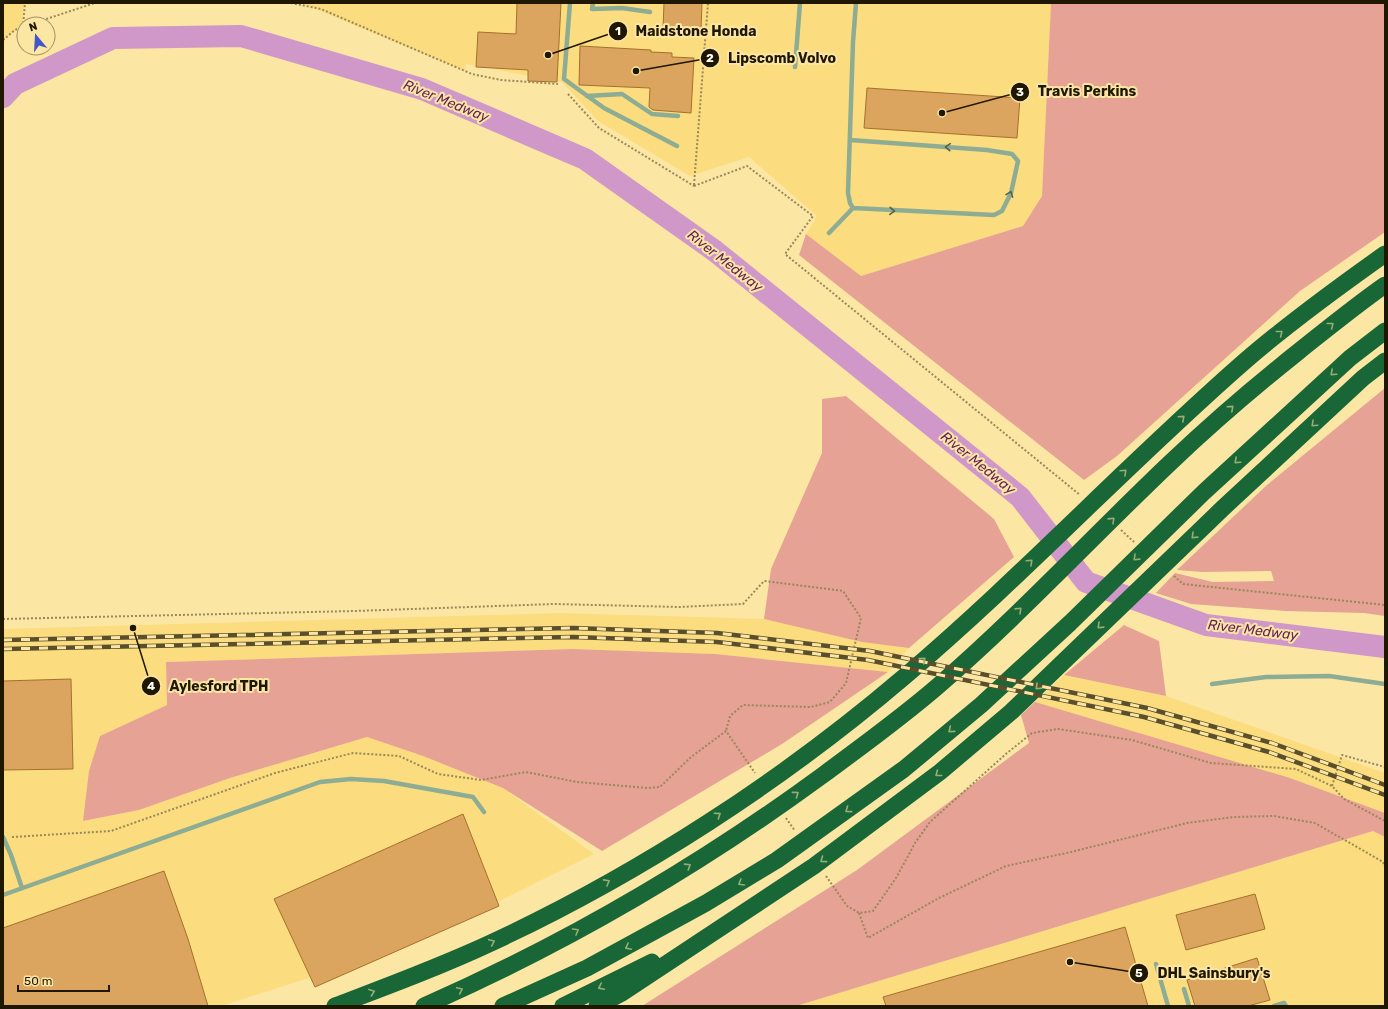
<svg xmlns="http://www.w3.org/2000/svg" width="1388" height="1009" font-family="Rubik,sans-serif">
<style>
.built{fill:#fbdc7f}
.green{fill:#e6a294}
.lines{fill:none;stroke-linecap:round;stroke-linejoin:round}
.river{stroke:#d098c8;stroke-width:22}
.building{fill:#dba55f;stroke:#a57129}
.path{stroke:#98885a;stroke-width:2;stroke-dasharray:2 2;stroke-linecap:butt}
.service{stroke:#8dac94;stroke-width:4.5}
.motorway{stroke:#196737;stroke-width:17}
.rail-casing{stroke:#5a4f2c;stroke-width:4.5}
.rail{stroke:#fce6a4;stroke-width:3;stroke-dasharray:9;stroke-linecap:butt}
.oneway{stroke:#56624a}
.oneway2{stroke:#96ad73}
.labels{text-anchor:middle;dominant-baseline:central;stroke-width:4;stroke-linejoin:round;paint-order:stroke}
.water-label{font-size:14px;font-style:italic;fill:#611f5b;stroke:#fce6a4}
.leader{fill:none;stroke:#1f1700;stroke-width:1.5}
.callout-dot{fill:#1f1700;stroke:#fce6a4;stroke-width:1.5}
.mark-label{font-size:12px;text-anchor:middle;font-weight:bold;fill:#fff}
.callout-label{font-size:14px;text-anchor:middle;font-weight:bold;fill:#1f1700;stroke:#fce6a4;stroke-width:4;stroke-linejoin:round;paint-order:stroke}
</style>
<rect width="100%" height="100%" fill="#fce6a4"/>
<!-- built -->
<path class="built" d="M 3,3 L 25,3 L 22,24 L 3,41 Z
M 301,3 L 1051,3 L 1042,196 L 1023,226 L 861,276 L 806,234 L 817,216 L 749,157 L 690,176 L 598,121 L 562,82 L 466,64 L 465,71 Z
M 560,613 L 764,619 L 909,648 L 888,672 L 715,654 L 573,649 L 166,662 L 167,705 L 100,736 L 83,821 L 139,810 L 230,778 L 367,737 L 423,756 L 503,788 L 594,854 L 473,914 L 327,972 L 221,1006 L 3,1006 L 3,629 Z
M 1064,675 L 1166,696 L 1385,773 L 1385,813 L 1290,778 L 1021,715 Z
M 1373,831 L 1385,837 L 1385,1006 L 796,1006 Z"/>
<!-- green -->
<path class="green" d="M 1051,3 L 1385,3 L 1385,232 L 1300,291 L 1117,456 L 1084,480 L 799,255 L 806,234 L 861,276 L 1023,226 L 1042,196 Z
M 1385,388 L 1385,616 L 1364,613 L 1286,611 L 1191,604 L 1156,593 L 1175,573 L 1213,582 L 1274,581 L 1271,571 L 1202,572 L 1177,570 L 1267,485 Z
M 846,396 L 994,519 L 1014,557 L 909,648 L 862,642 L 764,619 L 771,569 L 822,453 L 822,399 Z
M 1124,625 L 1159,641 L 1166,696 L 1064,675 Z
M 573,649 L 715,654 L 888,672 L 782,744 L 602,851 L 503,788 L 423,756 L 367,737 L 230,778 L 139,810 L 83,821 L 89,771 L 100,736 L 167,705 L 166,662 Z
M 1035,702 L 1290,778 L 1385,813 L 1385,837 L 1373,831 L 796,1006 L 642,1006 L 857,870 L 1029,743 L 1021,715 Z"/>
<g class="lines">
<!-- river -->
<path class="river" d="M 3,97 L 15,84 L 113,38 L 241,36 L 422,89 L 585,159 L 715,251 L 1020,497 L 1086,582 L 1206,625 L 1385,647"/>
</g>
<!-- building -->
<path class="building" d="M 517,3 L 561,3 L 557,82 L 528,81 L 528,70 L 476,67 L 478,32 L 516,34 Z
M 664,3 L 702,3 L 701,30 L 663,29 Z
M 580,46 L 651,50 L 651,52 L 672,53 L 672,57 L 694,58 L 691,113 L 653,110 L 649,107 L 650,88 L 579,85 Z
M 867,88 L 1020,98 L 1017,138 L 864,128 Z
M 71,679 L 73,769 L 3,770 L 3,681 Z
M 463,814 L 499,906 L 315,987 L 274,899 Z
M 164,871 L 188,939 L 208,1006 L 3,1006 L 3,928 Z
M 1255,894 L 1265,929 L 1186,950 L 1176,915 Z
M 1125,927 L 1148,1006 L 886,1006 L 883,997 Z
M 1257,958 L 1270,1000 L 1248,1006 L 1195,1006 L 1187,980 Z"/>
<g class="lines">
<!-- path -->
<path class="path" d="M 291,3 L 321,9 L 472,74 L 501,80 L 558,84
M 31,24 L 95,3
M 23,27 L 25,3
M 3,40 L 15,30 L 24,26
M 568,94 L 599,128 L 694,186
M 694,185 L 708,3
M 694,186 L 747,166 L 813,216 L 785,254 L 1080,495
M 1121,530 L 1134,542
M 1174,576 L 1183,584 L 1385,605
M 3,619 L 355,611 L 554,604 L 679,607 L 743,604 L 764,581 L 843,591 L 861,618 L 846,683 L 830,702 L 811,707 L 743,705 L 730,716 L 726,731
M 1332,786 L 1342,755 L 1385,767
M 786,818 L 795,831
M 12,837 L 111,831 L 275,773 L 353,753 L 399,756 L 438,774 L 481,780 L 526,772 L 577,782 L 648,788 L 660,787 L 691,757 L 726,731 L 755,773
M 826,876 L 847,906 L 859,913 L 873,911 L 896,878 L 915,843 L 930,822 L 1007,753 L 1032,733 L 1058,729 L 1132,740 L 1211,763 L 1296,769 L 1332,786 L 1344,799 L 1385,821
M 859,913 L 868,938 L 939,898 L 1006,866 L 1071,852 L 1187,823 L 1234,817 L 1274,816 L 1315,823 L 1383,862 L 1385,867"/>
<!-- service -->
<path class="service" d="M 570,3 L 564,79 L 604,108 L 677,146
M 593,3 L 592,9 L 622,8 L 650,12
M 795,67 L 800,3
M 587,96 L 622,94 L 652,114 L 678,116
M 850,140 L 987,150 L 1012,154 L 1018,161 L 1011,193 L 1002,211 L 994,215 L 853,208 L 850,203 L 848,193 L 853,42 L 856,3
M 829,233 L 853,208
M 1212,684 L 1266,677 L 1329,676 L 1385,684
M 3,837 L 11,855 L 22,888
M 3,895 L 320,782 L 351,779 L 384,781 L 473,797 L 484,812
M 1156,964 L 1168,1006
M 1184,989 L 1189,1006
M 1274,1006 L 1284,1003 L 1286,1006"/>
<!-- motorway -->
<path class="motorway" d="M 335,1006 C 388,986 442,966 493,942 C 639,874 782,781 904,677 C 1022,577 1128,463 1245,361 C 1289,323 1337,288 1385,254
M 424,1006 C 565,944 699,866 823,775 C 862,746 901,718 938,686 C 1019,616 1092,537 1170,463 C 1211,424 1254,387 1298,352 C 1327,329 1355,306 1385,285
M 503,1006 L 587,968 L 706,903 L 777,860 L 904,769 L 981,705 L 1070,623 L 1204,492 L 1350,358 L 1385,331
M 563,1006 L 652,962
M 597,1006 L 622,993 L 814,866 L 940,772 L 1011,712 L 1222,509 L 1363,378 L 1385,361"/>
<!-- rail casing -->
<g class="rail-casing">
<path id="rail" d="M 3,640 L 573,628 L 717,633 L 870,651 L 1147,708 L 1272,743 L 1385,785
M 3,649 L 573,637 L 717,642 L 868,660 L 1144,717 L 1269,752 L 1385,795"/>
</g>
<!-- rail -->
<use href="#rail" class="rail"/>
</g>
<!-- one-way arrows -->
<defs><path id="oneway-chevron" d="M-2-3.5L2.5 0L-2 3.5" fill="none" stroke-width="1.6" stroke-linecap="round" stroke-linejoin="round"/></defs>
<g class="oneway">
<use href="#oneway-chevron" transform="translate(948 147) rotate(-176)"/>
<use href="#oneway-chevron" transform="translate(1010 194) rotate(-69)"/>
<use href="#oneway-chevron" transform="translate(892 211) rotate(2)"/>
</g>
<g class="oneway2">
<use href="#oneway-chevron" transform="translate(1331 325) rotate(-39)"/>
<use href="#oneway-chevron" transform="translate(1280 333) rotate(-39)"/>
<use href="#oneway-chevron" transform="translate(1333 373) rotate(138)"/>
<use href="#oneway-chevron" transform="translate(1231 408) rotate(-42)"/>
<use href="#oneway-chevron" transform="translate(1182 418) rotate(-42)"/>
<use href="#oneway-chevron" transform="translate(1314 424) rotate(137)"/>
<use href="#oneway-chevron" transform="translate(1237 461) rotate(138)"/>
<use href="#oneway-chevron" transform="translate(1124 472) rotate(-43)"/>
<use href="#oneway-chevron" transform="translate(1112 520) rotate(-44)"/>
<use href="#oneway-chevron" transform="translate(1194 536) rotate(136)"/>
<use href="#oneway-chevron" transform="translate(1136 558) rotate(136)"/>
<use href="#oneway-chevron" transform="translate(1030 562) rotate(-43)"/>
<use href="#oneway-chevron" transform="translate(1019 610) rotate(-44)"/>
<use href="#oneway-chevron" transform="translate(1100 626) rotate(136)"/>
<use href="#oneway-chevron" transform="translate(923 660) rotate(-41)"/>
<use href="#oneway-chevron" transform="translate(1038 687) rotate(136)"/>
<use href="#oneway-chevron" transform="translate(951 730) rotate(140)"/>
<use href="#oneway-chevron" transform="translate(938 774) rotate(142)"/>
<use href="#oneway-chevron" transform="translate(796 794) rotate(-36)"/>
<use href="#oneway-chevron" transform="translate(848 810) rotate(144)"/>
<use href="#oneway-chevron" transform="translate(718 815) rotate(-34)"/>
<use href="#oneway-chevron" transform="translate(823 860) rotate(144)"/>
<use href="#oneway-chevron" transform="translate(688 866) rotate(-32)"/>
<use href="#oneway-chevron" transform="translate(607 882) rotate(-29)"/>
<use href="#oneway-chevron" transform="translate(741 883) rotate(149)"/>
<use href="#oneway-chevron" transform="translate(576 931) rotate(-30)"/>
<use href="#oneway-chevron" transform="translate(492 942) rotate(-25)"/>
<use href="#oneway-chevron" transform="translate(628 947) rotate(153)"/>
<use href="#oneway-chevron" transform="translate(601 987) rotate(154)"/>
<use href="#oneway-chevron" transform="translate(460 990) rotate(-25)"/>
<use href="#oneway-chevron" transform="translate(372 992) rotate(-20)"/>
</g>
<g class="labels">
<!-- water labels -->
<g class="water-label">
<text transform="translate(446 101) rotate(22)">River Medway</text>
<text transform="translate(725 261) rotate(38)">River Medway</text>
<text transform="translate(978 463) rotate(39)">River Medway</text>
<text transform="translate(1253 630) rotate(7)">River Medway</text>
</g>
</g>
<!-- callouts -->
<path class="leader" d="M548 55L618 31M636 71L710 58M942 113L1020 92M133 628L151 686M1070 962L1139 973"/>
<g class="callout-dot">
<circle cx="548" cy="55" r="4"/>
<circle cx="636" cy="71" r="4"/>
<circle cx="942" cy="113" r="4"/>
<circle cx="133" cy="628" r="4"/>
<circle cx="1070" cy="962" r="4"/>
<circle cx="618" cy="31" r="10"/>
<circle cx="710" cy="58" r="10"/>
<circle cx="1020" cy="92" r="10"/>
<circle cx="151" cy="686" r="10"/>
<circle cx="1139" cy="973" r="10"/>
</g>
<g class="mark-label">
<text x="618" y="35">1</text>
<text x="710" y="62">2</text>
<text x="1020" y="96">3</text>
<text x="151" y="690">4</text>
<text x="1139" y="977">5</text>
</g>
<g class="callout-label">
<text x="696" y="36">Maidstone Honda</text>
<text x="782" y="63">Lipscomb Volvo</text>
<text x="1087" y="96">Travis Perkins</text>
<text x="219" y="691">Aylesford TPH</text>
<text x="1214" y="978">DHL Sainsbury's</text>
</g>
<!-- border -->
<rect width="1388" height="1009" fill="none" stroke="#1f1700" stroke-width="8"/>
<!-- north arrow -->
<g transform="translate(36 36) rotate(342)"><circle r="19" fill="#fce6a4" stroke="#a49362"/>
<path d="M0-3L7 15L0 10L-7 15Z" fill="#4356c9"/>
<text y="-6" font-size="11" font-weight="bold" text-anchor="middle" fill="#1f1700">N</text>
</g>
<!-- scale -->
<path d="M18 985v6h91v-6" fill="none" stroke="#1f1700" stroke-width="2"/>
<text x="24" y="985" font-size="12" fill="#1f1700" stroke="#fce6a4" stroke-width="3" paint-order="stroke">50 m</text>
</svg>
